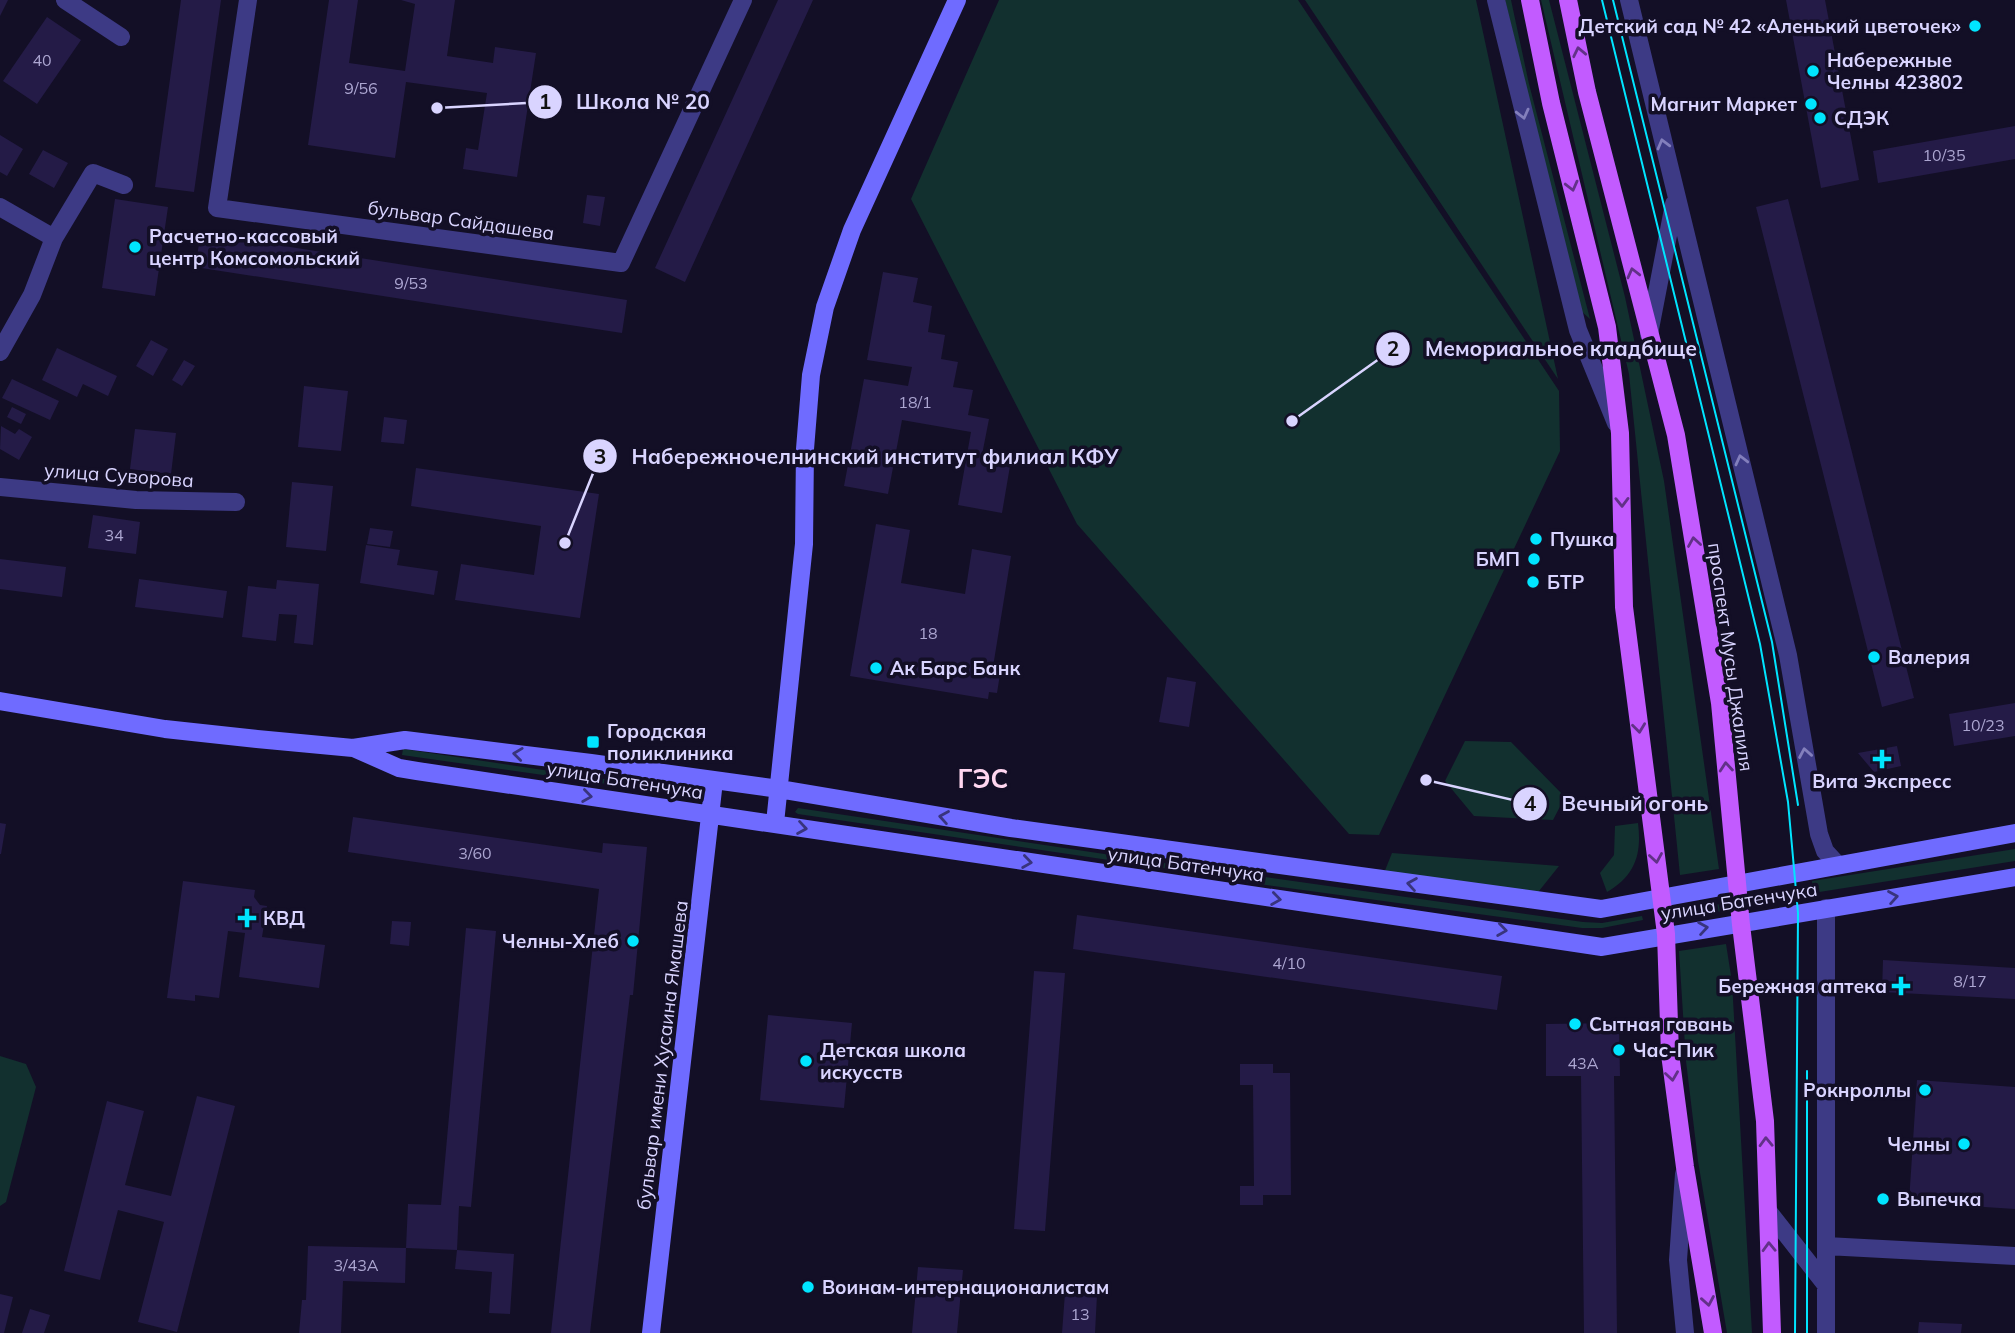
<svg xmlns="http://www.w3.org/2000/svg" width="2015" height="1333" font-family="Mulish,sans-serif">
<style>
.green{fill:#12302f}
.building{fill:#241b47}
.lines{fill:none;stroke-linecap:round;stroke-linejoin:round}
.street{stroke:#3d3a85;stroke-width:18}
.secondary{stroke:#6f6bff;stroke-width:18}
.primary{stroke:#c25bff;stroke-width:18}
.tram{stroke:#00e5ff;stroke-width:2}
.oneway{stroke:#623188}
.oneway2{stroke:#837fbc}
.oneway3{stroke:#38347d}
.poi-dot{fill:#00e5ff;stroke:#130f26;stroke-width:2.5}
.labels{text-anchor:middle;dominant-baseline:central;stroke-width:7;stroke-linejoin:round;paint-order:stroke}
.number-label{font-size:16px;fill:#aca6d1}
.poi-label{font-size:19px;font-weight:bold;fill:#d9d4ff;stroke:#130f26;text-anchor:start}
.street-label{font-size:19px;fill:#d9d4ff;stroke:#130f26}
.district-label{font-size:26px;font-weight:bold;fill:#ffd6f0;stroke:#130f26}
.leader{fill:none;stroke:#d9d4ff;stroke-width:2.5}
.callout-dot{fill:#d9d4ff;stroke:#130f26;stroke-width:2.5}
.mark-label{font-size:21px;text-anchor:middle;font-weight:bold;fill:#111}
.callout-label{font-size:21px;text-anchor:middle;font-weight:bold;fill:#d9d4ff;stroke:#130f26;stroke-width:7;stroke-linejoin:round;paint-order:stroke}
</style>
<rect width="100%" height="100%" fill="#130f26"/>
<!-- green -->
<path class="green" d="M 999,0 L 1298,0 L 1559,391 L 1560,451 L 1379,835 L 1349,834 L 1077,524 L 911,199 Z
M 1305,0 L 1476,0 L 1558,379 Z
M 1505,0 L 1511,0 L 1529,84 L 1590,319 L 1580,310 Z
M 1541,0 L 1549,0 L 1625,297 L 1664,481 L 1719,869 L 1680,875 L 1629,374 Z
M 1465,741 L 1511,742 L 1565,797 L 1553,820 L 1474,816 L 1445,781 Z
M 403,749 L 698,793 L 698,797 L 402,755 Z
M 798,808 L 1204,869 L 1203,874 L 798,814 L 795,812 Z
M 1638,823 C 1642,854 1635,876 1607,892 L 1600,873 L 1614,855 L 1615,826 Z
M 2015,849 L 2015,861 L 1813,893 L 1812,881 Z
M 1392,853 L 1559,866 L 1535,896 L 1384,873 Z
M 1230,872 L 1583,922 L 1602,923 L 1642,916 L 1643,920 L 1602,928 L 1582,928 L 1229,880 L 1225,876 Z
M 1721,904 L 1722,911 L 1680,918 L 1679,909 Z
M 1726,944 L 1732,982 L 1752,1333 L 1727,1333 L 1698,1161 L 1686,1061 L 1679,951 Z
M 0,1056 L 26,1064 L 36,1087 L 6,1202 L 0,1206 Z"/>
<!-- building -->
<path class="building" d="M 0,0 L 8,0 L 0,16 Z
M 181,0 L 221,0 L 194,192 L 155,187 Z
M 329,0 L 358,0 L 349,63 L 405,71 L 415,4 L 401,0 L 455,0 L 447,56 L 493,63 L 495,47 L 536,53 L 517,177 L 463,169 L 466,148 L 478,150 L 487,93 L 406,82 L 395,158 L 308,145 Z
M 778,0 L 813,0 L 685,282 L 655,268 Z
M 1786,0 L 1825,0 L 1859,180 L 1821,188 Z
M 47,17 L 81,40 L 37,104 L 3,81 Z
M 2015,126 L 2015,159 L 1878,183 L 1873,151 Z
M 0,135 L 23,149 L 7,176 L 0,172 Z
M 43,150 L 68,163 L 54,188 L 29,174 Z
M 587,195 L 605,197 L 600,226 L 583,223 Z
M 115,199 L 168,207 L 155,296 L 102,288 Z
M 1788,199 L 1914,698 L 1882,707 L 1756,207 Z
M 201,233 L 627,300 L 622,333 L 195,267 Z
M 883,272 L 918,278 L 913,302 L 932,306 L 928,332 L 945,335 L 941,359 L 958,362 L 953,387 L 973,390 L 968,415 L 989,419 L 981,460 L 1010,466 L 1002,513 L 958,505 L 971,432 L 902,420 L 888,494 L 844,486 L 864,379 L 908,386 L 912,367 L 867,360 Z
M 151,340 L 168,349 L 153,376 L 136,366 Z
M 57,348 L 117,376 L 108,396 L 83,384 L 77,397 L 42,380 Z
M 184,360 L 195,366 L 182,386 L 172,380 Z
M 12,379 L 59,401 L 50,420 L 2,398 Z
M 304,386 L 348,391 L 341,451 L 298,447 Z
M 12,407 L 26,414 L 21,424 L 7,417 Z
M 384,417 L 407,420 L 404,444 L 381,442 Z
M 1,426 L 15,434 L 19,429 L 32,437 L 19,460 L 0,449 Z
M 135,429 L 176,433 L 171,474 L 130,469 Z
M 416,468 L 599,494 L 580,618 L 455,600 L 461,564 L 534,575 L 541,526 L 411,506 Z
M 292,482 L 333,486 L 326,551 L 286,547 Z
M 93,515 L 140,522 L 136,554 L 88,548 Z
M 876,524 L 910,530 L 901,583 L 965,594 L 972,549 L 1011,556 L 992,673 L 1000,674 L 997,693 L 989,692 L 988,699 L 850,676 Z
M 370,528 L 393,531 L 390,547 L 367,544 Z
M 366,545 L 400,550 L 397,565 L 438,571 L 434,595 L 360,583 Z
M 0,559 L 66,567 L 62,597 L 0,589 Z
M 139,579 L 227,591 L 223,618 L 135,607 Z
M 277,580 L 319,584 L 313,645 L 294,643 L 297,615 L 279,614 L 276,641 L 242,637 L 248,586 L 276,589 Z
M 1167,677 L 1196,682 L 1189,727 L 1159,722 Z
M 2015,703 L 2015,736 L 1954,746 L 1949,714 Z
M 1897,746 L 1901,766 L 1874,772 L 1858,753 Z
M 353,817 L 602,853 L 603,843 L 647,847 L 633,995 L 630,995 L 590,1333 L 551,1333 L 599,889 L 348,852 Z
M 0,823 L 6,824 L 1,854 L 0,854 Z
M 183,881 L 255,890 L 254,897 L 260,905 L 267,906 L 262,937 L 325,945 L 319,988 L 239,977 L 245,933 L 228,931 L 219,998 L 195,995 L 195,1001 L 167,998 Z
M 1077,915 L 1502,976 L 1497,1010 L 1073,949 Z
M 392,921 L 411,922 L 409,946 L 390,944 Z
M 466,928 L 496,931 L 471,1207 L 459,1206 L 457,1250 L 406,1248 L 408,1204 L 441,1205 Z
M 1883,960 L 2015,968 L 2015,999 L 1882,992 Z
M 1034,971 L 1065,973 L 1045,1231 L 1014,1229 Z
M 768,1015 L 852,1023 L 844,1108 L 760,1100 Z
M 1619,1023 L 1620,1076 L 1614,1076 L 1617,1333 L 1584,1333 L 1581,1076 L 1546,1076 L 1546,1024 Z
M 1240,1064 L 1273,1064 L 1273,1073 L 1290,1073 L 1291,1195 L 1263,1195 L 1263,1205 L 1240,1205 L 1240,1186 L 1254,1186 L 1253,1085 L 1240,1085 Z
M 1917,1080 L 2015,1087 L 2015,1209 L 1909,1202 Z
M 197,1096 L 235,1106 L 177,1332 L 138,1322 L 164,1222 L 118,1210 L 100,1280 L 64,1271 L 107,1101 L 144,1111 L 125,1185 L 171,1196 Z
M 308,1246 L 406,1248 L 405,1283 L 343,1281 L 341,1333 L 299,1333 L 302,1300 L 306,1300 Z
M 457,1250 L 514,1254 L 510,1314 L 489,1313 L 492,1272 L 455,1269 Z
M 918,1267 L 963,1270 L 957,1333 L 912,1333 Z
M 1065,1293 L 1097,1295 L 1095,1333 L 1062,1333 Z
M 0,1294 L 13,1297 L 4,1333 L 0,1333 Z
M 30,1309 L 50,1315 L 44,1333 L 22,1333 Z
M 1919,1322 L 1962,1324 L 1961,1333 L 1918,1333 Z"/>
<g class="lines">
<!-- street -->
<path class="street" d="M 65,0 L 121,37
M 248,0 L 217,208 L 621,263 L 743,0
M 1496,0 L 1578,330 L 1616,423
M 1629,0 L 1788,655 L 1819,834 L 1825,851 L 1837,864
M 0,207 L 54,238
M 1649,334 L 1674,204
M 0,352 L 32,295 L 54,238 L 93,173 L 124,185
M 0,487 L 136,500 L 236,502
M 1826,908 L 1826,1333
M 1684,1174 L 1678,1260 L 1685,1333
M 1768,1211 L 1826,1285
M 1826,1246 L 2015,1256"/>
<!-- secondary -->
<path class="secondary" d="M 0,701 L 165,729 L 257,739 L 353,748 L 405,740 L 591,763 L 779,789 L 1011,828 L 1601,909 L 2015,833
M 356,749 L 399,768 L 417,771 L 1602,947 L 2015,877
M 775,823 L 804,544 L 805,449 L 811,375 L 825,307 L 852,230 L 957,0
M 651,1333 L 714,781"/>
<!-- primary -->
<path class="primary" d="M 1530,0 L 1551,103 L 1607,327 L 1620,433 L 1624,607 L 1666,934 L 1670,1054 L 1685,1167 L 1713,1333
M 1568,0 L 1587,92 L 1676,435 L 1720,703 L 1741,925 L 1765,1121 L 1772,1333"/>
<!-- tram -->
<path class="tram" d="M 1602,0 L 1760,644 L 1788,802 L 1798,913 L 1795,1333
M 1613,0 L 1772,642 L 1798,805
M 1807,1333 L 1807,1071"/>
</g>
<!-- one-way arrows -->
<defs><path id="oneway-chevron" d="M-2-3.5L2.5 0L-2 3.5" fill="none" stroke-width="1.6" stroke-linecap="round" stroke-linejoin="round" transform="scale(1.75)"/></defs>
<g class="oneway">
<use href="#oneway-chevron" transform="translate(1579 52) rotate(-102)"/>
<use href="#oneway-chevron" transform="translate(1572 186) rotate(76)"/>
<use href="#oneway-chevron" transform="translate(1633 273) rotate(-104)"/>
<use href="#oneway-chevron" transform="translate(1622 502) rotate(89)"/>
<use href="#oneway-chevron" transform="translate(1694 542) rotate(-99)"/>
<use href="#oneway-chevron" transform="translate(1639 728) rotate(83)"/>
<use href="#oneway-chevron" transform="translate(1726 767) rotate(-95)"/>
<use href="#oneway-chevron" transform="translate(1656 858) rotate(81)"/>
<use href="#oneway-chevron" transform="translate(1672 1076) rotate(82)"/>
<use href="#oneway-chevron" transform="translate(1766 1142) rotate(-92)"/>
<use href="#oneway-chevron" transform="translate(1769 1247) rotate(-92)"/>
<use href="#oneway-chevron" transform="translate(1708 1301) rotate(80)"/>
</g>
<g class="oneway2">
<use href="#oneway-chevron" transform="translate(1523 114) rotate(76)"/>
<use href="#oneway-chevron" transform="translate(1663 144) rotate(-105)"/>
<use href="#oneway-chevron" transform="translate(1741 460) rotate(-104)"/>
<use href="#oneway-chevron" transform="translate(1805 753) rotate(-100)"/>
</g>
<g class="oneway3">
<use href="#oneway-chevron" transform="translate(518 754) rotate(-173)"/>
<use href="#oneway-chevron" transform="translate(587 796) rotate(8)"/>
<use href="#oneway-chevron" transform="translate(944 817) rotate(-170)"/>
<use href="#oneway-chevron" transform="translate(802 828) rotate(9)"/>
<use href="#oneway-chevron" transform="translate(1027 862) rotate(8)"/>
<use href="#oneway-chevron" transform="translate(1412 884) rotate(-171)"/>
<use href="#oneway-chevron" transform="translate(1893 897) rotate(-10)"/>
<use href="#oneway-chevron" transform="translate(1276 899) rotate(8)"/>
<use href="#oneway-chevron" transform="translate(1703 928) rotate(-9)"/>
<use href="#oneway-chevron" transform="translate(1502 930) rotate(8)"/>
</g>
<!-- markers -->
<g class="poi-dot">
<circle cx="1975" cy="26" r="7"/>
<circle cx="1813" cy="71" r="7"/>
<circle cx="1811" cy="104" r="7"/>
<circle cx="1820" cy="118" r="7"/>
<circle cx="135" cy="247" r="7"/>
<circle cx="1536" cy="539" r="7"/>
<circle cx="1534" cy="559" r="7"/>
<circle cx="1533" cy="582" r="7"/>
<circle cx="1874" cy="657" r="7"/>
<circle cx="876" cy="668" r="7"/>
<rect x="586" y="735" width="14" height="14" rx="3.5"/>
<path d="M1878.5 748.5h7v7h7v7h-7v7h-7v-7h-7v-7h7z"/>
<path d="M243.5 907.5h7v7h7v7h-7v7h-7v-7h-7v-7h7z"/>
<circle cx="633" cy="941" r="7"/>
<path d="M1897.5 975.5h7v7h7v7h-7v7h-7v-7h-7v-7h7z"/>
<circle cx="1575" cy="1024" r="7"/>
<circle cx="1619" cy="1050" r="7"/>
<circle cx="806" cy="1061" r="7"/>
<circle cx="1925" cy="1090" r="7"/>
<circle cx="1964" cy="1144" r="7"/>
<circle cx="1883" cy="1199" r="7"/>
<circle cx="808" cy="1287" r="7"/>
</g>
<g class="labels">
<!-- number labels -->
<g class="number-label">
<text x="42" y="60">40</text>
<text x="361" y="88">9/56</text>
<text x="1944" y="155">10/35</text>
<text x="411" y="283">9/53</text>
<text x="915" y="402">18/1</text>
<text x="114" y="535">34</text>
<text x="928" y="633">18</text>
<text x="1983" y="725">10/23</text>
<text x="475" y="853">3/60</text>
<text x="1289" y="963">4/10</text>
<text x="1970" y="981">8/17</text>
<text x="1583" y="1063">43А</text>
<text x="356" y="1265">3/43А</text>
<text x="1080" y="1314">13</text>
</g>
<!-- poi labels -->
<g class="poi-label">
<text x="1961" y="26" text-anchor="end">Детский сад № 42 «Аленький цветочек»</text>
<text x="1827" y="60">Набережные<tspan x="1827" dy="22">Челны 423802</tspan></text>
<text x="1797" y="104" text-anchor="end">Магнит Маркет</text>
<text x="1834" y="118">СДЭК</text>
<text x="149" y="236">Расчетно-кассовый<tspan x="149" dy="22">центр Комсомольский</tspan></text>
<text x="1550" y="539">Пушка</text>
<text x="1520" y="559" text-anchor="end">БМП</text>
<text x="1547" y="582">БТР</text>
<text x="1888" y="657">Валерия</text>
<text x="890" y="668">Ак Барс Банк</text>
<text x="607" y="731">Городская<tspan x="607" dy="22">поликлиника</tspan></text>
<text x="1882" y="781" text-anchor="middle">Вита Экспресс</text>
<text x="263" y="918">КВД</text>
<text x="619" y="941" text-anchor="end">Челны-Хлеб</text>
<text x="1887" y="986" text-anchor="end">Бережная аптека</text>
<text x="1589" y="1024">Сытная гавань</text>
<text x="820" y="1050">Детская школа<tspan x="820" dy="22">искусств</tspan></text>
<text x="1633" y="1050">Час-Пик</text>
<text x="1911" y="1090" text-anchor="end">Рокнроллы</text>
<text x="1950" y="1144" text-anchor="end">Челны</text>
<text x="1897" y="1199">Выпечка</text>
<text x="822" y="1287">Воинам-интернационалистам</text>
</g>
<!-- street labels -->
<g class="street-label">
<text transform="translate(461 220) rotate(8)">бульвар Сайдашева</text>
<text transform="translate(119 475) rotate(4)">улица Суворова</text>
<text transform="translate(1731 657) rotate(82)">проспект Мусы Джалиля</text>
<text transform="translate(625 780) rotate(9)">улица Батенчука</text>
<text transform="translate(1186 864) rotate(8)">улица Батенчука</text>
<text transform="translate(1739 901) rotate(-9)">улица Батенчука</text>
<text transform="translate(662 1055) rotate(-83)">бульвар имени Хусаина Ямашева</text>
</g>
<!-- district labels -->
<g class="district-label">
<text x="983" y="778">ГЭС</text>
</g>
</g>
<!-- callouts -->
<path class="leader" d="M437 108L545 102M1292 421L1393 349M565 543L600 456M1426 780L1530 804"/>
<g class="callout-dot">
<circle cx="437" cy="108" r="7"/>
<circle cx="1292" cy="421" r="7"/>
<circle cx="565" cy="543" r="7"/>
<circle cx="1426" cy="780" r="7"/>
<circle cx="545" cy="102" r="18"/>
<circle cx="1393" cy="349" r="18"/>
<circle cx="600" cy="456" r="18"/>
<circle cx="1530" cy="804" r="18"/>
</g>
<g class="mark-label">
<text x="545" y="109">1</text>
<text x="1393" y="356">2</text>
<text x="600" y="464">3</text>
<text x="1530" y="811">4</text>
</g>
<g class="callout-label">
<text x="643" y="109">Школа № 20</text>
<text x="1561" y="356">Мемориальное кладбище</text>
<text x="875" y="464">Набережночелнинский институт филиал КФУ</text>
<text x="1635" y="811">Вечный огонь</text>
</g>
</svg>
